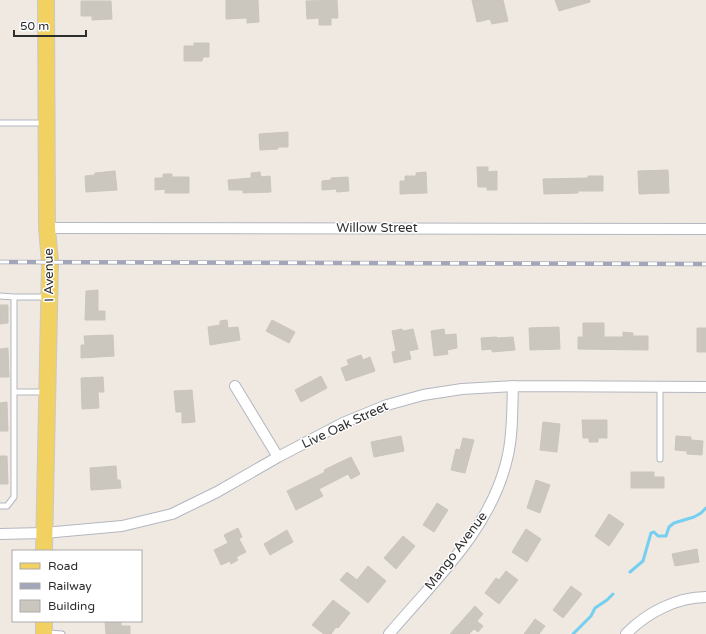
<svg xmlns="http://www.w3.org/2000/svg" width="706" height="634" font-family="'Varela Round',sans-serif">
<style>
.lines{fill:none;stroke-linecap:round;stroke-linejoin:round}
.stream{stroke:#75cff0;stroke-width:3}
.building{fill:#cbc7bf;stroke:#cbc5ba}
.service-casing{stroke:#b4b7c1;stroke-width:7}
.minor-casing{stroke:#b4b7c1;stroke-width:12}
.primary-casing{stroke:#c9c9c9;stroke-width:18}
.service{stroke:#fff;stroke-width:5}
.minor{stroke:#fff;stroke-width:10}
.primary{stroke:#f2d163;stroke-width:16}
.rail-casing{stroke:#a3a6b8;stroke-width:4.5}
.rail{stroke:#fff;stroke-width:3;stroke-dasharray:9;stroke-linecap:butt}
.labels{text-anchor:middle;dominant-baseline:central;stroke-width:3;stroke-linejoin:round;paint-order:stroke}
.street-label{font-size:13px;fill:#2e2e2e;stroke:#fff}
</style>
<rect width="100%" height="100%" fill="#efe9e1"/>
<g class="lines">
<!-- stream -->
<path class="stream" d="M 630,572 L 643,561 L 651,533 L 654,532 L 658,536 L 666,536 L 669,527 L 674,523 L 694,517 L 701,513 L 706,508
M 573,634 L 591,616 L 595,608 L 607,600 L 613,594"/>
</g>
<!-- building -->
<path class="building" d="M 226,0 L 258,0 L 259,22 L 247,23 L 247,18 L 226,19 Z
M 337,0 L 338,18 L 331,18 L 331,25 L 319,25 L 319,18 L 307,19 L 306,1 Z
M 472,0 L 503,0 L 508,21 L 492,24 L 490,19 L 477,22 Z
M 555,0 L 590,0 L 590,2 L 559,11 Z
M 81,1 L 111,1 L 112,19 L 92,20 L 92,16 L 81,16 Z
M 194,43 L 209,43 L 209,57 L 203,57 L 202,61 L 184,61 L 184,46 L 194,46 Z
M 288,132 L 288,147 L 278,147 L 278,149 L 260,150 L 259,134 Z
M 477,167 L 488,167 L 488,172 L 497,171 L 497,190 L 487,190 L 487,187 L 478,187 Z
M 668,170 L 669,193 L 639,194 L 638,171 Z
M 115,171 L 117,190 L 86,192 L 85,176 L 95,175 L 95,173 Z
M 260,172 L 261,177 L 270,176 L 271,192 L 243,193 L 243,190 L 229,190 L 228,180 L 251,178 L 251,173 Z
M 426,172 L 427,193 L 400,194 L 400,181 L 405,181 L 405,176 L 416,176 L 416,173 Z
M 163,174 L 172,174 L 172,177 L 189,177 L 189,193 L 165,193 L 165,189 L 155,190 L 155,178 L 163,178 Z
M 588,176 L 603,176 L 603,191 L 578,191 L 578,193 L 544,194 L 543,179 L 588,178 Z
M 348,177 L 349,191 L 337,192 L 336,189 L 322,190 L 322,181 L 331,180 L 331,178 Z
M 98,290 L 98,311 L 105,311 L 105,320 L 85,320 L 86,291 Z
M 0,305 L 8,305 L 8,323 L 0,324 Z
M 227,320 L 228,328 L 238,327 L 240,340 L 210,345 L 208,327 L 220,325 L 220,321 Z
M 272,320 L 295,332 L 289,343 L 266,331 Z
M 583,323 L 604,323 L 604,337 L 623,337 L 623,332 L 633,333 L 633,336 L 648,336 L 648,350 L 578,349 L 578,337 L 583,337 Z
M 559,327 L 560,349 L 530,350 L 529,328 Z
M 697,328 L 706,328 L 706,352 L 697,352 Z
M 402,329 L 403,331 L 413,329 L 418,349 L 409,351 L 411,359 L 394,363 L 392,352 L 396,351 L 392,331 Z
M 444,329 L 445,335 L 456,334 L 457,348 L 447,350 L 448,354 L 434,356 L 431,331 Z
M 113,335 L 114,356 L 81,358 L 81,345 L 85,345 L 84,336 Z
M 497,337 L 497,338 L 513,337 L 515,350 L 492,352 L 492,349 L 482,350 L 481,338 Z
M 8,348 L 9,377 L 0,377 L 0,349 Z
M 361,355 L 363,360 L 370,357 L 375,371 L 346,381 L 341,368 L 349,365 L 347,360 Z
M 321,376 L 327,388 L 301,402 L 295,390 Z
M 103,377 L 104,392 L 98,392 L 99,408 L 82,409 L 81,378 Z
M 192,390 L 195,422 L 182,423 L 182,412 L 176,412 L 174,391 Z
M 7,402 L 8,431 L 0,431 L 0,403 Z
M 582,420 L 607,420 L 607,438 L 598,438 L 598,442 L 589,442 L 589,438 L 583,438 Z
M 543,422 L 560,424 L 557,452 L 540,450 Z
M 401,436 L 404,451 L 374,457 L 371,442 Z
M 676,436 L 691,437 L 691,440 L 703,441 L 702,455 L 687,454 L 687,451 L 675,450 Z
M 463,438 L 474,440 L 465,473 L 451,470 L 456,449 L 460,450 Z
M 0,456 L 7,456 L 8,484 L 0,484 Z
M 351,457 L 360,474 L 351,479 L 348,474 L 319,489 L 323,496 L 296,510 L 287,491 L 325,472 L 324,470 Z
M 116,466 L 117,480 L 120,480 L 121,488 L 91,490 L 90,468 Z
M 631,472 L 654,472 L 654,477 L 664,477 L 664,488 L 631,488 Z
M 536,480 L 550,485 L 540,513 L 527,508 Z
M 437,503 L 448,510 L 434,532 L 423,525 Z
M 609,514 L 624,524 L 609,546 L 595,536 Z
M 238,528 L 242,537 L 239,539 L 246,552 L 236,557 L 238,560 L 231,564 L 230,561 L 221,565 L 214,550 L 228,543 L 224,535 Z
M 526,529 L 541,539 L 527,562 L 512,552 Z
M 287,530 L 293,542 L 270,555 L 264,544 Z
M 403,536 L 415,546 L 396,569 L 384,558 Z
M 697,549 L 699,562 L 675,566 L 672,554 Z
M 368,566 L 386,581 L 368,603 L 340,580 L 347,572 L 357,580 Z
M 506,571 L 518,580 L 499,604 L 485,593 L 496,578 L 499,580 Z
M 571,586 L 582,594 L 563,618 L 553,610 Z
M 333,600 L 350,613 L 338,628 L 336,627 L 331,634 L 324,634 L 312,625 Z
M 475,606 L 483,614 L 477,621 L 483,626 L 478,632 L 474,629 L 469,634 L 450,634 Z
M 535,619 L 545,626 L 539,634 L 524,634 Z
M 105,621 L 121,621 L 121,626 L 130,626 L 130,634 L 106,634 Z"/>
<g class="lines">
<!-- service casing -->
<g class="service-casing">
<path id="service" d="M 0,123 L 45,123
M 0,296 L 14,297 L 14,497 L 7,506 L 0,506
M 14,297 L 46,297
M 14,392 L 45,392
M 660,459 L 660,387
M 47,633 L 62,634"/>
</g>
<!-- minor casing -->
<g class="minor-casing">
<path id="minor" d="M 47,228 L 706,229
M 235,386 L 278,457
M 0,534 L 44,533 L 122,526 L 172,514 L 217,492 L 278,457 L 343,423 L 387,405 L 423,395 L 462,389 L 513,386 L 706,387
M 389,634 C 434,581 491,529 507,459 C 513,436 512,410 513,386
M 626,634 C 646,613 677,597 706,597"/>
</g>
<!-- primary casing -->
<g class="primary-casing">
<path id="primary" d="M 44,551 L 50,262 L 47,228 L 46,0
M 44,634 L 44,621"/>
</g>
<!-- service -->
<use href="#service" class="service"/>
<!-- minor -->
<use href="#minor" class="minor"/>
<!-- primary -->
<use href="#primary" class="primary"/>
<!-- rail casing -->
<g class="rail-casing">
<path id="rail" d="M 0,262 L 706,264"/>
</g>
<!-- rail -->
<use href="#rail" class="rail"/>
</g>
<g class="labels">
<!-- street labels -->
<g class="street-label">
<text x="377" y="228">Willow Street</text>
<text transform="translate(49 275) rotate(-91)">I Avenue</text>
<text transform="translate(345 425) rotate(-25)">Live Oak Street</text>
<text transform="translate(456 551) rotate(-53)">Mango Avenue</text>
</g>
</g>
<!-- legend -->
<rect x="12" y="550" width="130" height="72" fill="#ffffff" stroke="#ababab"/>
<rect x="20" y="563" width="20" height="6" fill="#f2d163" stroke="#ababab"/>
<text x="48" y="570" font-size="12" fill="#2e2e2e">Road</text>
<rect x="20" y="583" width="20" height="6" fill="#a3a6b8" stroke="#ababab"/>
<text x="48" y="590" font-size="12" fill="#2e2e2e">Railway</text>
<rect x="20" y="600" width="20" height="12" fill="#cbc7bf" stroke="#ababab"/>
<text x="48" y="610" font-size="12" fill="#2e2e2e">Building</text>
<!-- scale -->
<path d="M14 30v6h72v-6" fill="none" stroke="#2e2e2e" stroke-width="2"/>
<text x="20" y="30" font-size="12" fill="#2e2e2e" stroke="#ffffff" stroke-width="3" paint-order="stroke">50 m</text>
</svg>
